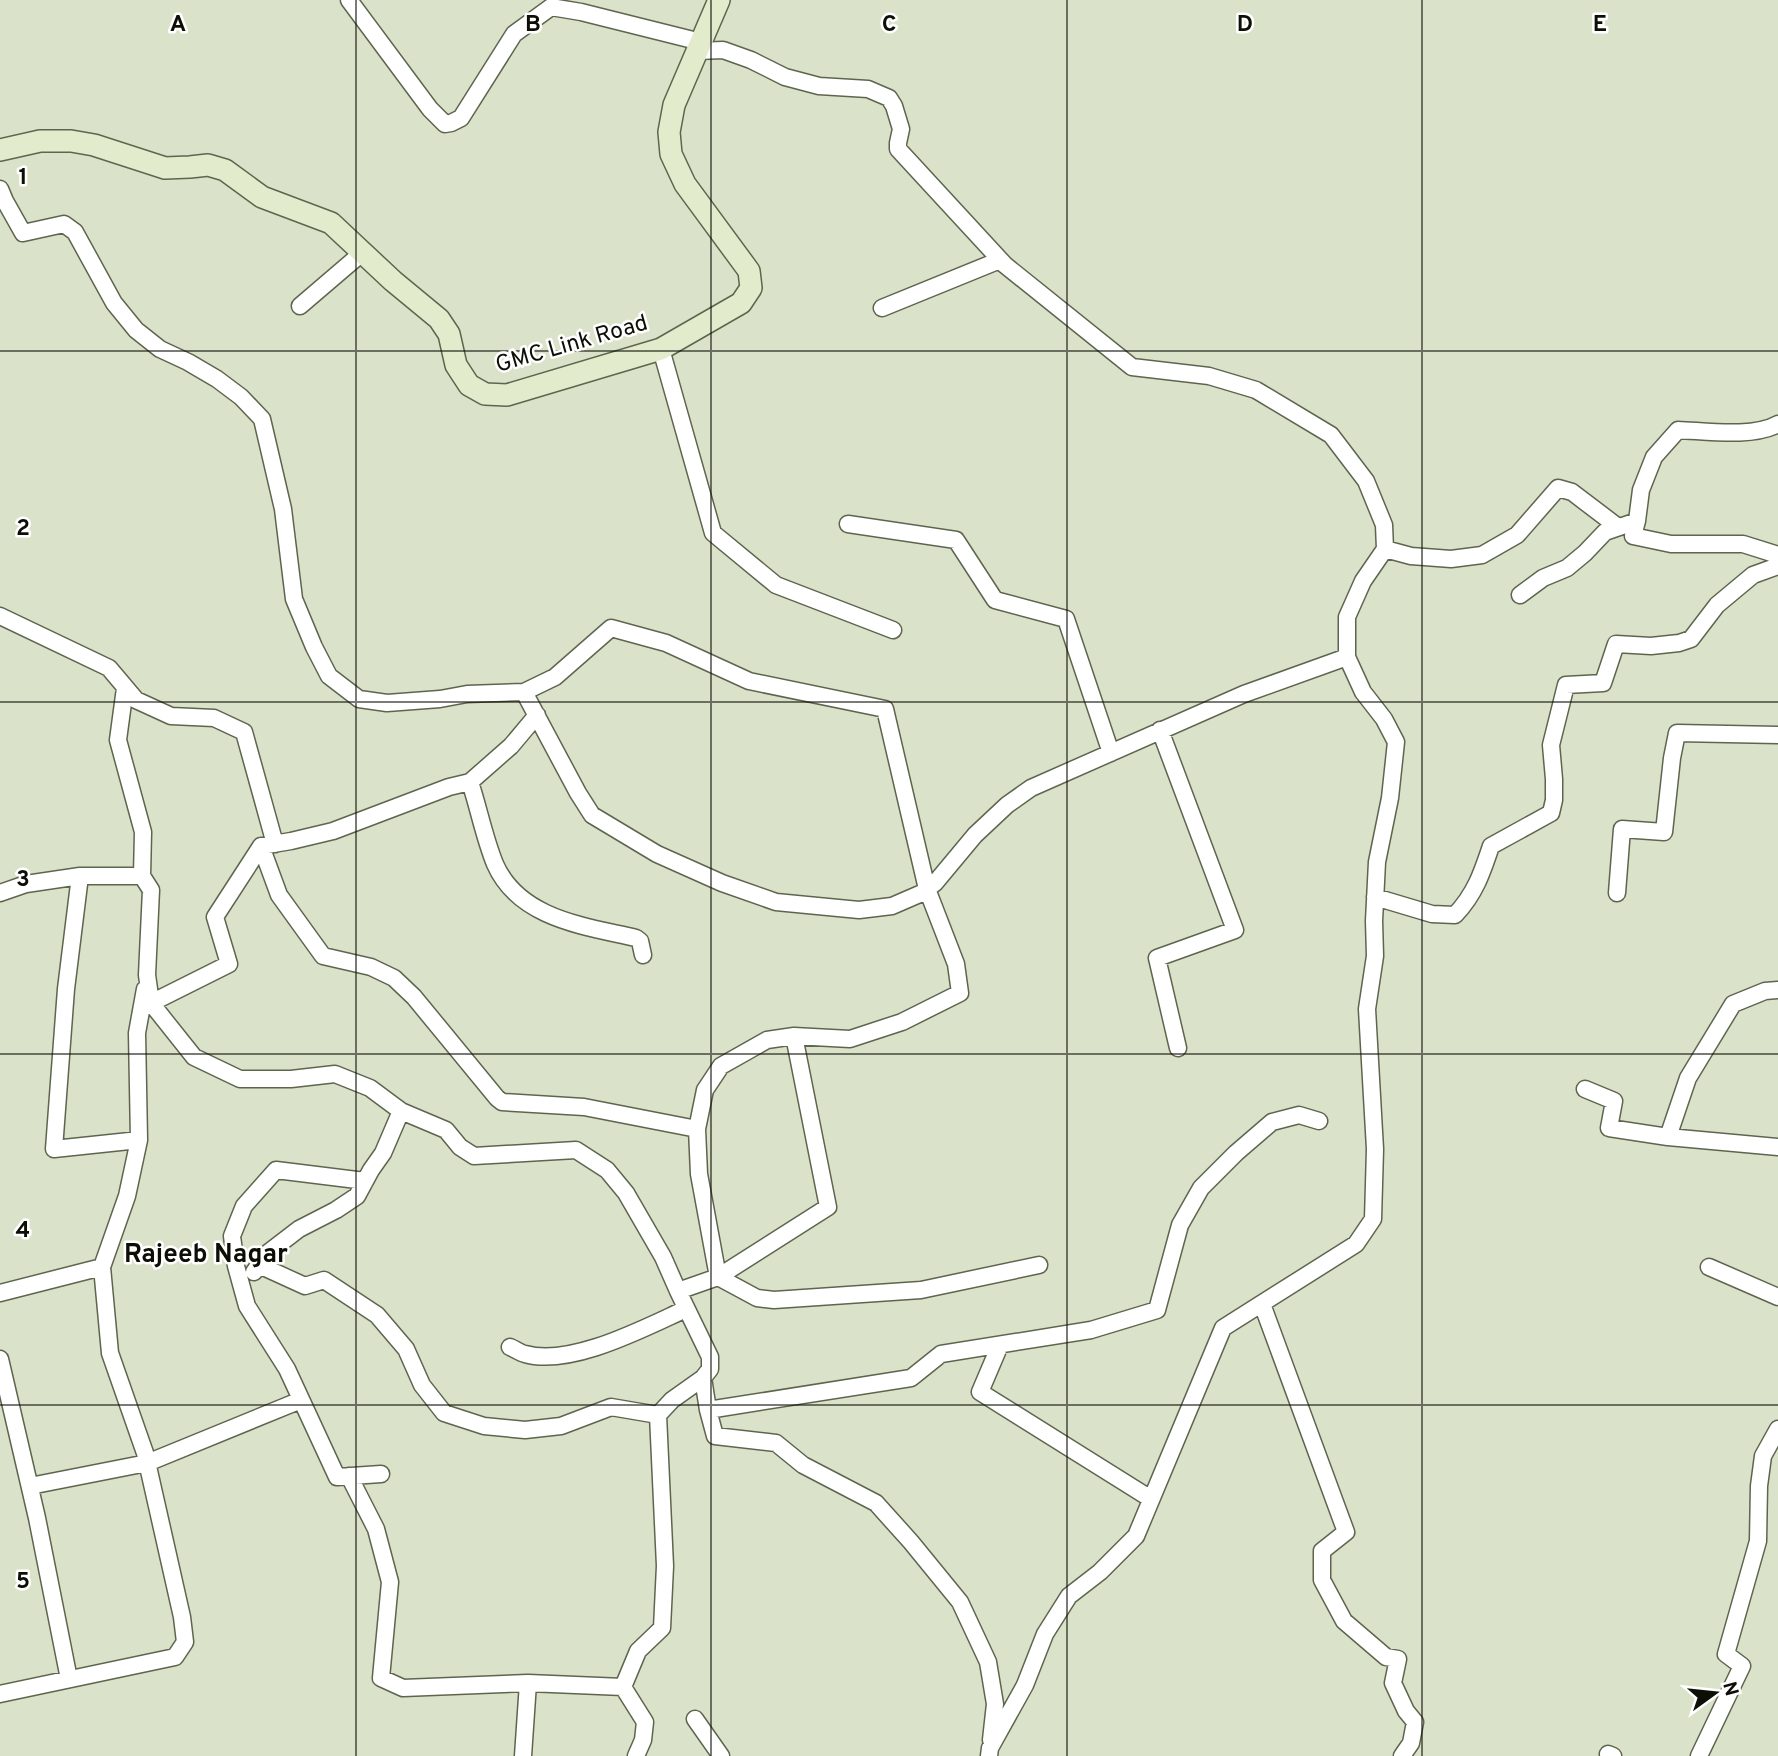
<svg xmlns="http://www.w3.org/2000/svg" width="1778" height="1756" font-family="Overpass,sans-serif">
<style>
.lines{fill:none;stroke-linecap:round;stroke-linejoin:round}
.street-casing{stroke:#5d654e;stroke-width:19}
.secondary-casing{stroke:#5d654e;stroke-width:24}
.street{stroke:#fff;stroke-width:16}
.secondary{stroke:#e2ebcb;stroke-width:21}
.grid{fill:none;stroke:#0d0f07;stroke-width:2;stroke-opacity:0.55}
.labels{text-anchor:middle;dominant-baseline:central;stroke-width:5;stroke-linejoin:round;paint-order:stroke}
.street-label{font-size:23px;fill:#0d0f07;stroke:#fff}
.quarter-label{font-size:26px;font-weight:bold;fill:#0d0f07;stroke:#fff}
.grid-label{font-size:23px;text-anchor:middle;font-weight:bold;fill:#0d0f07;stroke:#fff;stroke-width:5;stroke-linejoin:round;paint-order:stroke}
</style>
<rect width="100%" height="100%" fill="#dae3c9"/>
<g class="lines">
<!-- street casing -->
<g class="street-casing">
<path id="street" d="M 349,0 L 430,109 L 445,124 L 451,123 L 461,118 L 514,34 L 551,7 L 581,12 L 701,42
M 697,51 L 723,50 L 751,60 L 785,77 L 819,86 L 868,89 L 889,98 L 894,106 L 901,129 L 898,143 L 898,149 L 1005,265 L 1132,367 L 1209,376 L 1256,390 L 1331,435 L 1366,481 L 1384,525 L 1385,549 L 1363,581 L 1347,617 L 1347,657 L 1363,692 L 1384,719 L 1396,742 L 1390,798 L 1377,862 L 1374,921 L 1375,956 L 1367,1009 L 1375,1149 L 1373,1219 L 1356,1244 L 1223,1328 L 1136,1536 L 1100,1572 L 1069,1596 L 1045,1634 L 1025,1685 L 990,1748 L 989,1756
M 0,189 L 5,201 L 23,233 L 64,224 L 75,232 L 114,303 L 136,330 L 160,349 L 188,362 L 217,379 L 241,397 L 262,419 L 283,509 L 294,599 L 314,647 L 329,676 L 359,699 L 387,703 L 440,699 L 467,694 L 524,692 L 578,793 L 592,815 L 657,854 L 722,883 L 776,902 L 859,910 L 892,906 L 922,893 L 935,883 L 975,835 L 1007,805 L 1031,788 L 1244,694 L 1347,657
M 300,306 L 362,253
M 882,308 L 1000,260
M 661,349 L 713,533 L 776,585 L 893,630
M 1637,521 L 1633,536 L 1671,544 L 1743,544 L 1778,555
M 848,524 L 956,540 L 995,600 L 1066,619 L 1111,753
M 1385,549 L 1411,556 L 1451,559 L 1482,555 L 1517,535 L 1558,488 L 1572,492 L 1618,527
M 1520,595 L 1543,578 L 1567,568 L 1585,553 L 1605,532 L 1637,521 L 1641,490 L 1654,457 L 1678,430 C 1706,431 1753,438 1778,424
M 0,616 L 109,668 L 136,700 L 171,716 L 214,718 L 244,732 L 275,844
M 125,688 L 118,740 L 143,832 L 142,876
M 1160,730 L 1235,930 L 1157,958 L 1178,1048
M 470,782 C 479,809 484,837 495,864 C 519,919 585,926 636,938 L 640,941 L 643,955
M 261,846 L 279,895 L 323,956 L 371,967 L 394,978 L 414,997 L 497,1098 L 502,1102 L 584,1107 L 697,1129
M 80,876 L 66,989 L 54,1149 L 139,1140
M 0,893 L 26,884 L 80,876 L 142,876 L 151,890 L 147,975 L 151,1003 L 194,1057 L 240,1079 L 291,1079 L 335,1074 L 370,1088 L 401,1111 L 446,1130 L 460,1147 L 474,1156 L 576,1150 L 607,1170 L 626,1193 L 663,1257 L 678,1291 L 718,1277 L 699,1174 L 697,1129 L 705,1090 L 721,1066 L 767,1040 L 794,1036 L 850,1039 L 902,1022 L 960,993 L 956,964 L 927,889 L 885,709 L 749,681 L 666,643 L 611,628 L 555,677 L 524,692
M 1617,893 L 1622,829 L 1664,832 L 1672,758 L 1677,733 L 1778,735
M 1375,897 L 1432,914 L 1455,915 C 1475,894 1482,873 1491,846 L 1551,813 L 1554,800 L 1554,779 L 1551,745 L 1566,685 L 1603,683 L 1616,644 L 1651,646 L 1679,643 L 1691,639 L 1717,605 L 1753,575 L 1778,566
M 151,1003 L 229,964 L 215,917 L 261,846 L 291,841 L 333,831 L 449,787 L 470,782 L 511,746 L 537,715
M 794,1036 L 828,1207 L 718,1277 L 757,1298 L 774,1300 L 921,1290 L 1039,1265
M 1585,1089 L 1614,1101 L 1609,1128 L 1668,1137 L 1778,1147
M 1668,1137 L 1688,1078 L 1733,1004 L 1765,991 L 1778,990
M 365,1181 L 276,1170 L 244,1206 L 232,1236 L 236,1266 L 247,1306 L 287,1369 L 337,1477 L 381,1474
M 259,1265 L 305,1286 L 324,1280 L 377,1315 L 406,1349 L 422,1385 L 444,1413 L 484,1426 L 525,1430 L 561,1426 L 611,1407 L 658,1415
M 1709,1267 L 1778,1297
M 254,1272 L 269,1252 L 299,1229 L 336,1210 L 357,1196 L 371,1170 L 383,1153 L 401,1111
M 0,1293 L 102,1267 L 127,1196 L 139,1140 L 137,1033 L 145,989
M 1262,1304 L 1346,1532 L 1322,1551 L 1322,1580 L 1344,1621 L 1386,1657 L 1398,1659 L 1393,1683 L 1406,1711 L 1415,1722 L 1411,1743 L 1402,1756
M 1000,1345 L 980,1392 L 1151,1499
M 510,1347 C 515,1349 520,1353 525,1354 C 571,1367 644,1328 686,1309
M 0,1359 L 37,1518 L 69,1679
M 703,1378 L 708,1410 L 715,1436 L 776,1443 L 803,1465 L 876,1503 L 911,1542 L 960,1602 L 988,1662 L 995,1704 L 991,1740
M 708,1410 L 911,1378 L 941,1354 L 1091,1330 L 1157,1310 L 1180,1225 L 1201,1188 L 1236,1153 L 1272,1122 L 1299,1115 L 1319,1121
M 349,1476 L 376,1529 L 390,1582 L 381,1678 L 403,1688 L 528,1683
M 30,1486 L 147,1463 L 301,1400
M 623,1687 L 645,1722 L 643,1740 L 636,1756
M 0,1694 L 175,1657 L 185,1642 L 182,1617 L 145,1453 L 110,1353 L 102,1267
M 695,1719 L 721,1756
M 1608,1754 L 1613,1756
M 523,1756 L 528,1683 L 623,1687 L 638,1651 L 662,1628 L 665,1566 L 658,1415 L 672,1400 L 703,1378 L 710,1369 L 710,1357 L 678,1291
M 1699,1756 L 1742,1666 L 1726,1654 L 1758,1541 L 1759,1486 L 1763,1456 L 1778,1429"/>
</g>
<!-- secondary casing -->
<g class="secondary-casing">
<path id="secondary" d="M 0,150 L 40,141 L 71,141 L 94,145 L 165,168 L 190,167 L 208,165 L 225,170 L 262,197 L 331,223 L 393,281 L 439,319 L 449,334 L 456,365 L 469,385 L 485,394 L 507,395 L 661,349 L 741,303 L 751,288 L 749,271 L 685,184 L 671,154 L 669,132 L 674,105 L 719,0"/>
</g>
<!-- street -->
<use href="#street" class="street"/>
<!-- secondary -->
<use href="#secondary" class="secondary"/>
</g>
<!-- grid -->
<path class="grid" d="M 356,0 L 356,1756M 711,0 L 711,1756M 1067,0 L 1067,1756M 1422,0 L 1422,1756M 0,351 L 1778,351M 0,702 L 1778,702M 0,1054 L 1778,1054M 0,1405 L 1778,1405"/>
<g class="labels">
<!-- street labels -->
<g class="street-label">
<text transform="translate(572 345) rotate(-16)">GMC Link Road</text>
</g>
<!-- quarter labels -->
<g class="quarter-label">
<text x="206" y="1255">Rajeeb Nagar</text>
</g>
</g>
<g class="grid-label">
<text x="178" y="31">A</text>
<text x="533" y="31">B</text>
<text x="889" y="31">C</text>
<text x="1245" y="31">D</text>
<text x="1600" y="31">E</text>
<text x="23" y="184">1</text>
<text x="23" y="535">2</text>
<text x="23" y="886">3</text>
<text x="23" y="1237">4</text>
<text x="23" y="1588">5</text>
</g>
<!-- north arrow -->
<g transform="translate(1715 1693) rotate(75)" stroke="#ffffff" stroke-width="5" paint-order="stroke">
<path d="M0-5L12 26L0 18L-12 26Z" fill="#0d0f07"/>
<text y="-10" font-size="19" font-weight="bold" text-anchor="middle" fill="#0d0f07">N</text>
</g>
</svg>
